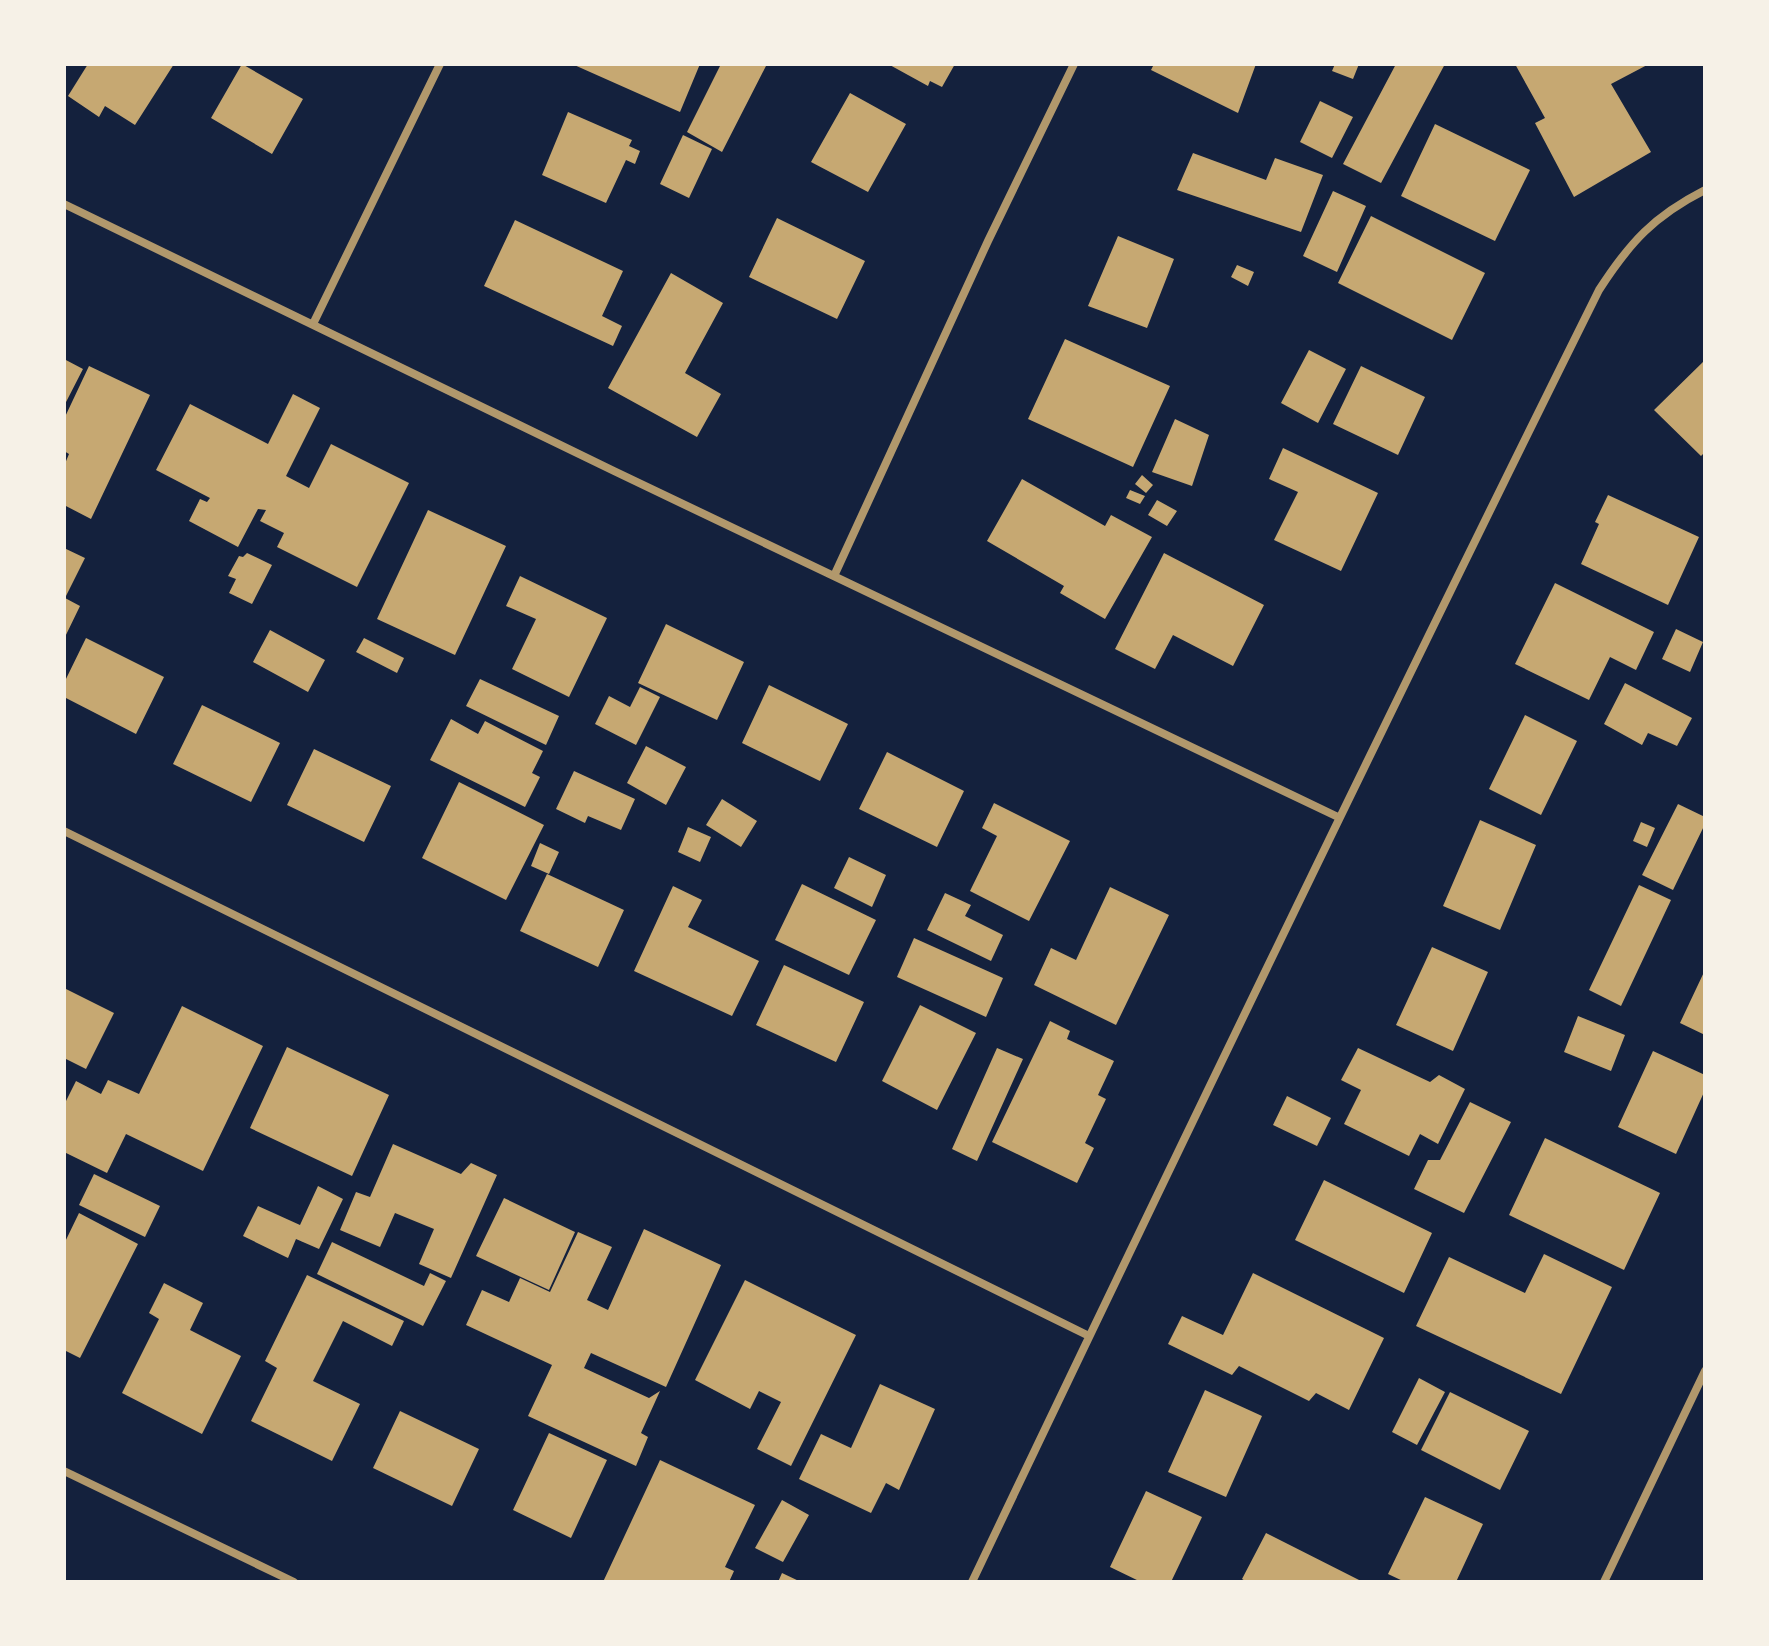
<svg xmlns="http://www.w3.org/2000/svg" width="1769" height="1646" font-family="Karla,sans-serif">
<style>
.building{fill:#c6a872}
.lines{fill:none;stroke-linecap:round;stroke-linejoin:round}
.minor{stroke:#b1986c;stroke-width:8}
</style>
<rect width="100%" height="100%" fill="#14213d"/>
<!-- building -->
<path class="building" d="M 88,64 L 174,64 L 135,125 L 105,106 L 99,117 L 68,96 Z
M 242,64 L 303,99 L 272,154 L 211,118 Z
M 572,64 L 700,64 L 680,112 Z
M 721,64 L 767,64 L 722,152 L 687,132 Z
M 888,64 L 955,64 L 942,87 L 930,81 L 928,86 Z
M 1154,64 L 1256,64 L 1238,113 L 1151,70 Z
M 1335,64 L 1359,64 L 1353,79 L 1332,71 Z
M 1396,64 L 1445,64 L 1381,183 L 1343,164 Z
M 1515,64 L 1649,64 L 1611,84 L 1651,152 L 1574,197 L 1535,123 L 1545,118 Z
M 850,93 L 906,124 L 868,192 L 811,162 Z
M 1320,101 L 1353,117 L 1332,158 L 1300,142 Z
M 568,112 L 632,140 L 629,146 L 640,151 L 635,164 L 626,160 L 606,203 L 542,175 Z
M 1435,124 L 1530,170 L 1495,241 L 1401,196 Z
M 683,135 L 712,149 L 689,198 L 660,184 Z
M 1193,153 L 1266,180 L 1275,158 L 1323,175 L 1301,232 L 1177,190 Z
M 1333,191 L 1366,206 L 1337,272 L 1303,256 Z
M 1371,216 L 1485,273 L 1452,340 L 1338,283 Z
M 777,218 L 865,261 L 837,319 L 749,277 Z
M 515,220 L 623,271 L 602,316 L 622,326 L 613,346 L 484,286 Z
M 1118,236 L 1174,259 L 1147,328 L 1088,306 Z
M 1237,265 L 1254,272 L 1248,286 L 1231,277 Z
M 671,273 L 723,303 L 685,373 L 721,394 L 697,437 L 608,388 Z
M 1065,339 L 1170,386 L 1133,467 L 1028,419 Z
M 1309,350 L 1346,369 L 1318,423 L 1281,403 Z
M 64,359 L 83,369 L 64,406 Z
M 1705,360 L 1705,452 L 1701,456 L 1654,410 Z
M 89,366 L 150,395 L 91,519 L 64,505 L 64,466 L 69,454 L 64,451 L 64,419 Z
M 1361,366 L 1425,397 L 1398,455 L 1333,424 Z
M 293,394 L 320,408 L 286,476 L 309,488 L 331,444 L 409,483 L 357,587 L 277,547 L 284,533 L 260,521 L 266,510 L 258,509 L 238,547 L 189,521 L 200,499 L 207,502 L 210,498 L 156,470 L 190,404 L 268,444 Z
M 1175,419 L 1209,435 L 1192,486 L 1152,472 Z
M 1283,448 L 1378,493 L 1341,571 L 1274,540 L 1298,492 L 1269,479 Z
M 1142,475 L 1153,485 L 1146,493 L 1135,484 Z
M 1022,479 L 1105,526 L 1111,515 L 1152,537 L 1105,619 L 1060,593 L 1064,586 L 987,541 Z
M 1130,490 L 1145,496 L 1140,504 L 1126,498 Z
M 1608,495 L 1699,537 L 1668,605 L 1581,564 L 1599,524 L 1595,522 Z
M 1157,500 L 1177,511 L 1167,526 L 1148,515 Z
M 428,510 L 506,546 L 455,655 L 377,619 Z
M 64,548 L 85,558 L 65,598 L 80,606 L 64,639 Z
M 247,553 L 272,565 L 252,604 L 229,593 L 236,579 L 228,576 L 239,556 L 243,557 Z
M 1164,553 L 1264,605 L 1233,666 L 1173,635 L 1155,669 L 1115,649 Z
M 520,576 L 607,618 L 569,697 L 512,669 L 536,619 L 506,606 Z
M 1555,583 L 1654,632 L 1636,670 L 1610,657 L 1589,700 L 1515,664 Z
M 666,624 L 744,662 L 717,720 L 638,683 Z
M 1676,629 L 1703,642 L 1690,672 L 1662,659 Z
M 270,630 L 325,660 L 308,692 L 253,662 Z
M 86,638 L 164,677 L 136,734 L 64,697 L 64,683 Z
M 364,638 L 404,658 L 397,673 L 356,652 Z
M 480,679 L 559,716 L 546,745 L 466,706 Z
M 1625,683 L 1692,718 L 1677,746 L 1648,733 L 1642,745 L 1604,724 Z
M 769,685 L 848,724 L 820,781 L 742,743 Z
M 640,687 L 660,697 L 636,745 L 595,724 L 609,696 L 630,707 Z
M 202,705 L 280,743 L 251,802 L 173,764 Z
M 1525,715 L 1577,741 L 1541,815 L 1489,789 Z
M 451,719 L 478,734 L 485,721 L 543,751 L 532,773 L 540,777 L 525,807 L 430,760 Z
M 646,746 L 686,767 L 666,805 L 627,783 Z
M 314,749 L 391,786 L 364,842 L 287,805 Z
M 887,752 L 964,791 L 937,847 L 859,809 Z
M 574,771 L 635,799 L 621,830 L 588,816 L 585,823 L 556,809 Z
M 459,782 L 544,825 L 506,900 L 422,858 Z
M 722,799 L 757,821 L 741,847 L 706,825 Z
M 994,803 L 1070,841 L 1029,921 L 970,891 L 997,836 L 982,828 Z
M 1678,804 L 1705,817 L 1705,824 L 1673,890 L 1642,875 Z
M 1480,820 L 1536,845 L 1500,930 L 1443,906 Z
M 1641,822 L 1655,828 L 1647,847 L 1633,841 Z
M 688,827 L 711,837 L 700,862 L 678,852 Z
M 540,843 L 559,852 L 549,874 L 531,866 Z
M 849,857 L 886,875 L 872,907 L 834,888 Z
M 547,874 L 624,910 L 598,967 L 520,931 Z
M 802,884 L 876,920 L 849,975 L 775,940 Z
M 1639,885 L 1671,900 L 1621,1006 L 1589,990 Z
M 673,886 L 702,900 L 688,927 L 759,961 L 732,1016 L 634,971 Z
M 1110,887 L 1169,915 L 1116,1025 L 1034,985 L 1051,948 L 1076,960 Z
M 945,893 L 971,905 L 965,916 L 1003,935 L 991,961 L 927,930 Z
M 914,938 L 1003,978 L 986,1017 L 897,977 Z
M 1432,947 L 1488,972 L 1453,1051 L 1396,1025 Z
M 784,965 L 864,1002 L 836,1062 L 756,1025 Z
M 1705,970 L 1705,1035 L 1680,1023 Z
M 64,988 L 114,1013 L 86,1069 L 64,1058 Z
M 920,1005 L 976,1033 L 937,1110 L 882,1081 Z
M 182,1006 L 263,1046 L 203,1171 L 126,1134 L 107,1173 L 64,1152 L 64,1105 L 76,1081 L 101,1094 L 108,1080 L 139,1094 Z
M 1578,1016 L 1625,1035 L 1611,1071 L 1564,1052 Z
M 1050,1021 L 1070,1031 L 1067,1039 L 1114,1061 L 1098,1095 L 1106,1099 L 1085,1143 L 1094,1148 L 1077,1183 L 992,1142 Z
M 287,1047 L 389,1095 L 352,1176 L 250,1128 Z
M 997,1048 L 1023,1059 L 977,1161 L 952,1149 Z
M 1358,1048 L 1430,1082 L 1439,1075 L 1465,1089 L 1438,1144 L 1420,1134 L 1409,1156 L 1344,1124 L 1361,1090 L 1341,1080 Z
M 1653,1051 L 1705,1075 L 1705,1090 L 1676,1154 L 1618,1127 Z
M 1287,1096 L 1331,1118 L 1317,1146 L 1273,1125 Z
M 1470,1102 L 1511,1122 L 1464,1213 L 1414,1189 L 1428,1160 L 1440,1160 Z
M 1545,1138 L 1660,1193 L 1624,1270 L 1509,1215 Z
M 393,1144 L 461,1174 L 471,1163 L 497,1175 L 451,1278 L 419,1264 L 434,1229 L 395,1213 L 380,1247 L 340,1230 L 356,1192 L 370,1197 Z
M 94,1174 L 160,1206 L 145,1237 L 79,1205 Z
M 1324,1180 L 1432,1233 L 1404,1293 L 1295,1240 Z
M 318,1186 L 343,1199 L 319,1249 L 296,1239 L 288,1258 L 243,1236 L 258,1206 L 300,1225 Z
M 504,1198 L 575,1232 L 549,1290 L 476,1256 Z
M 79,1213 L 138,1244 L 80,1358 L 64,1350 L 64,1244 Z
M 644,1229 L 721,1265 L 666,1387 L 591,1353 L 584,1368 L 649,1398 L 660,1391 L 641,1433 L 648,1437 L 636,1466 L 528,1416 L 552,1365 L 466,1325 L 482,1290 L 509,1302 L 520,1278 L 550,1292 L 578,1232 L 612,1247 L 587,1300 L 608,1310 Z
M 332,1242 L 424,1286 L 430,1273 L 446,1281 L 423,1326 L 317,1274 Z
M 1544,1254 L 1612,1287 L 1561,1394 L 1416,1326 L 1449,1257 L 1525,1293 Z
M 1253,1273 L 1384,1338 L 1349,1410 L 1316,1393 L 1309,1401 L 1239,1366 L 1232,1375 L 1168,1344 L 1182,1316 L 1223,1335 Z
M 307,1275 L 404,1321 L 392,1346 L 343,1321 L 313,1381 L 360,1404 L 332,1461 L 251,1421 L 277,1368 L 265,1361 Z
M 745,1280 L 856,1335 L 791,1466 L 757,1449 L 781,1402 L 759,1391 L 750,1409 L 695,1380 Z
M 164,1283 L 203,1303 L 190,1330 L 241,1356 L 202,1434 L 122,1393 L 159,1319 L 149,1313 Z
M 1419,1378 L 1445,1392 L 1417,1445 L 1392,1432 Z
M 880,1384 L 935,1409 L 899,1490 L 886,1483 L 871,1513 L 799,1479 L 821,1434 L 851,1448 Z
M 1205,1390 L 1262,1416 L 1226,1497 L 1168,1472 Z
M 1450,1392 L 1529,1431 L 1500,1490 L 1421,1450 Z
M 400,1411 L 479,1449 L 452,1506 L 373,1468 Z
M 549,1433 L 607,1460 L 571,1538 L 513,1510 Z
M 660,1460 L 755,1505 L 725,1567 L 734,1571 L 729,1582 L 603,1582 Z
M 1146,1491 L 1202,1517 L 1171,1582 L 1141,1582 L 1110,1567 Z
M 1425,1497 L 1483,1524 L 1456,1582 L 1405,1582 L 1388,1574 Z
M 782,1500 L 809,1515 L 783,1562 L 755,1548 Z
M 1266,1533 L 1363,1582 L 1247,1582 L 1242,1579 Z
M 782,1573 L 801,1582 L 778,1582 Z"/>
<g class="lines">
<!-- minor -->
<path class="minor" d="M 64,204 L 614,471 L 1338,817
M 313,324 L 440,64
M 834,576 L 988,241 L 1074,64
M 64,831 L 1089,1336
M 64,1471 L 294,1582
M 972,1582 C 1178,1150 1386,719 1599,290 C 1630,242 1654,216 1705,190
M 1604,1582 L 1705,1371"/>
</g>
<!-- border -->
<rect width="1769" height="1646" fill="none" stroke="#f6f1e7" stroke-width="132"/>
</svg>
